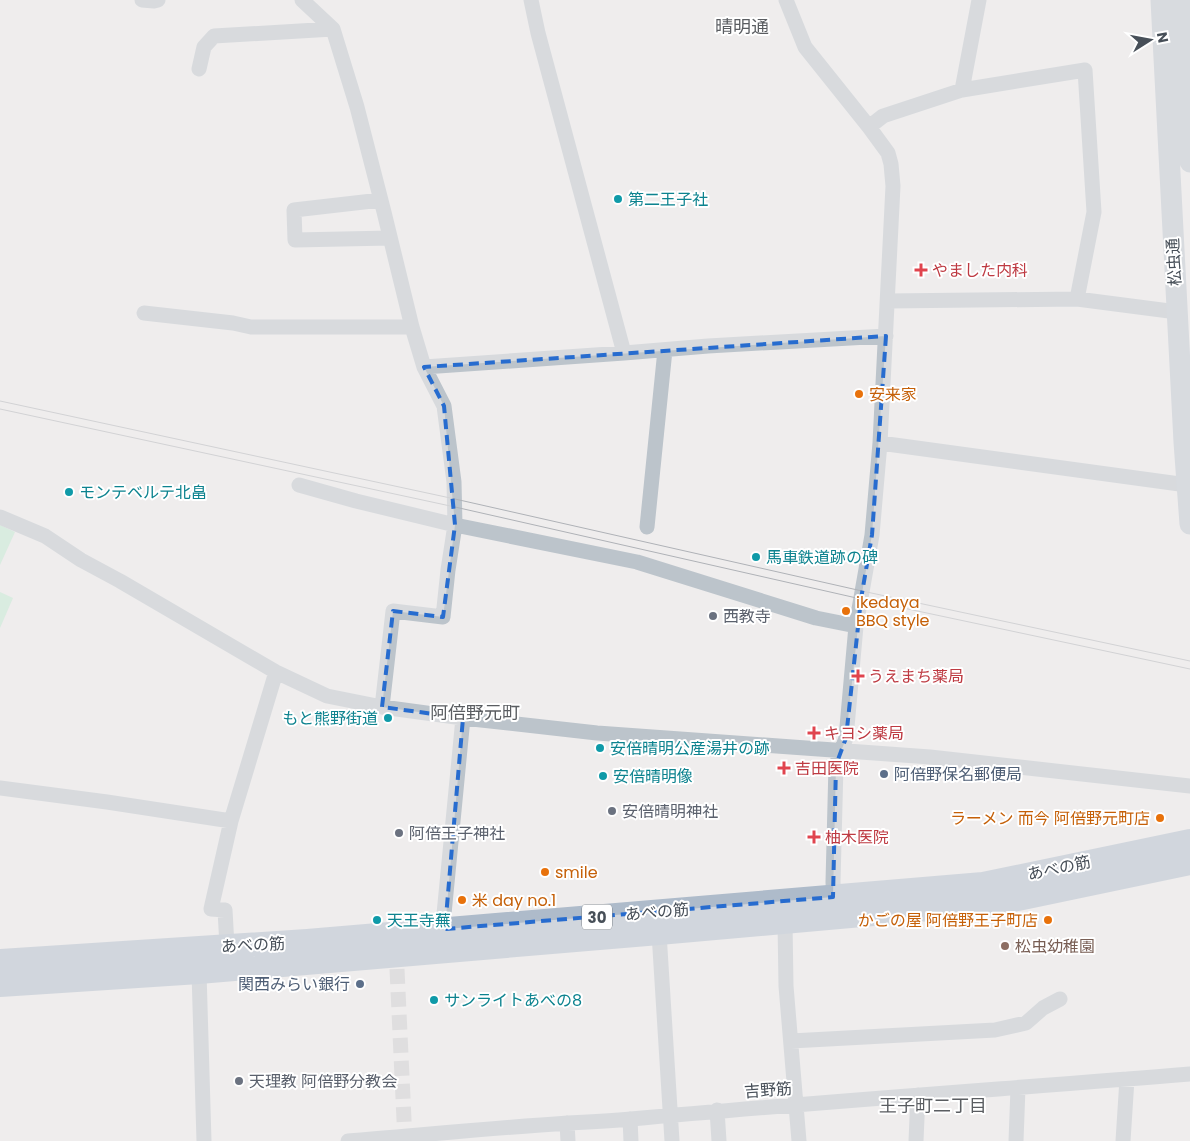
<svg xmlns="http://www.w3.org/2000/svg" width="1190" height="1141" font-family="Poppins,'Noto Sans JP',sans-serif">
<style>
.green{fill:#beead0}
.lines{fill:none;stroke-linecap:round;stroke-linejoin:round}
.street-tunnel{stroke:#cdcdcf;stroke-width:15;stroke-dasharray:15 8;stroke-linecap:butt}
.street{stroke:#bcc4cb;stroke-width:15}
.secondary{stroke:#bcc5cf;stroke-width:21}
.primary{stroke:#aebbca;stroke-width:24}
.tram{stroke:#afb2b7;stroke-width:1}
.marked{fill:none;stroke:#276ccf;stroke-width:4;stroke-dasharray:10 6;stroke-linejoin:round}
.culture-dot{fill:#0f9aa8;stroke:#fff;stroke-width:2}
.health-dot{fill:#e0444e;stroke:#fff;stroke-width:2}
.food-dot{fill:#e8710a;stroke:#fff;stroke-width:2}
.worship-dot{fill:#6b7280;stroke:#fff;stroke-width:2}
.service-dot{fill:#5c6f8a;stroke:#fff;stroke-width:2}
.education-dot{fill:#8d6e63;stroke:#fff;stroke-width:2}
.labels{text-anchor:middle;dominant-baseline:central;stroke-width:4;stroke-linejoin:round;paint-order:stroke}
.shield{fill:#fff;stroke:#7e848a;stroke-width:1}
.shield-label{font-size:15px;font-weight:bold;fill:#474f58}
.culture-label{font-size:16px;fill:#0d838f;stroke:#fff;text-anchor:start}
.street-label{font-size:16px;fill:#474f58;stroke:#fff}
.health-label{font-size:16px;fill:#be3a42;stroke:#fff;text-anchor:start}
.food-label{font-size:16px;fill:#c56008;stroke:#fff;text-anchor:start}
.worship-label{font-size:16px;fill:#5b616d;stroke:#fff;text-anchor:start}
.service-label{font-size:16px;fill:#4e5e75;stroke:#fff;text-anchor:start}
.education-label{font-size:16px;fill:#785e54;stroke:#fff;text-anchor:start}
.neighbourhood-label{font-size:18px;fill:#5a5d61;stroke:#fff}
</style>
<rect width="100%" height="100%" fill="#efeded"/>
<!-- green -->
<path class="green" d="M 0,525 L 15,532 L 0,565 Z
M 0,592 L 13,598 L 0,628 Z"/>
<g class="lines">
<!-- street-tunnel -->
<path class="street-tunnel" d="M 397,969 L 405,1141"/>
<!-- street -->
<path class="street" d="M 142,0 L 154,1 L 158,0
M 302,0 L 333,29 L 357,107 L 384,212 L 412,327 L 424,367 L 444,406 L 454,482 L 455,525 L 448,570 L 443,617 L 393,611 L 382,707
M 531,0 L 538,33 L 624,353
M 786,0 L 805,47 L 869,127 L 888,153 L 891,164 L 893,186 L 880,443 L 872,535 L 856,626 L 846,738 L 836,765 L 833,882 L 834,904
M 199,69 L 204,47 L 214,36 L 333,29
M 962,90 L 979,0
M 869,127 L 883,116 L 962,90 L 1085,70 L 1094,212 L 1077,299
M 381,200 L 294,210 L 295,240 L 390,238
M 888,301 L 1077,299 L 1177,312
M 144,313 L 233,323 L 251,327 L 412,327
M 424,367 L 624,353 L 708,346 L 886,336
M 880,443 L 1187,485
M 299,485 L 356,501 L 455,525 L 637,562 L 816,618 L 856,626
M 0,517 L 45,536 L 81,560 L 120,581 L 276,672 L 327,696 L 382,707 L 463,718 L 597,733 L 930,757 L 1190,786
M 647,527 L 665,350
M 0,788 L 107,802 L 231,821
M 785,922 L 786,986 L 799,1141
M 445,929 L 444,914 L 463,718
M 659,933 L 672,1141
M 227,946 L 225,910 L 211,909 L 231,821 L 276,672
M 199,972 L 204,1141
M 791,1041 L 995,1030 L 1026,1023 L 1043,1008 L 1060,999
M 717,1110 L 719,1141
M 630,1119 L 631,1141
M 567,1123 L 568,1141
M 348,1141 C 421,1135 494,1128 568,1123 C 589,1122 610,1121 631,1119 C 817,1102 1004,1089 1190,1074
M 916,1141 L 918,1095
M 1016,1141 L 1018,1088
M 1123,1141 L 1127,1079"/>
<!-- secondary -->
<path class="secondary" d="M 1161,0 L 1184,442 L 1190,524
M 1182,0 L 1190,162"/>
<!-- primary -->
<path class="primary" d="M 0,961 L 307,941 L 983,884 L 1190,841
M 0,985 L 199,972 L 659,933 L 985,904 L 1018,899 L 1190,863"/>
<!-- tram -->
<path class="tram" d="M 0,401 L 455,499 L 862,591 L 1190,661
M 0,409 L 455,507 L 861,599 L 1190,669"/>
</g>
<!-- marked area -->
<path d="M0 0H1190V1141H0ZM 886,336 L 872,535 L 861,599 L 846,738 L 836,765 L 833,897 L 445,929 L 463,718 L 382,707 L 393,611 L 443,617 L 455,525 L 444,406 L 424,367 Z" fill="#efeded" fill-opacity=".55" fill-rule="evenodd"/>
<path class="marked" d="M 886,336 L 872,535 L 861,599 L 846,738 L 836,765 L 833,897 L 445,929 L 463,718 L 382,707 L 393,611 L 443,617 L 455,525 L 444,406 L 424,367 Z"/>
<!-- markers -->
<g class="culture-dot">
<circle cx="618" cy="199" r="5"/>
<circle cx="69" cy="492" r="5"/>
<circle cx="756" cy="557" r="5"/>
<circle cx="388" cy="718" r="5"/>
<circle cx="600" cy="748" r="5"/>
<circle cx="603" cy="776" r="5"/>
<circle cx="377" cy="920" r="5"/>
<circle cx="434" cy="1000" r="5"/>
</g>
<g class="health-dot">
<path d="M918.5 262.5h5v5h5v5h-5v5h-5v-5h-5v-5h5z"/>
<path d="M855.5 668.5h5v5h5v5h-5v5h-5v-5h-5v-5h5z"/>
<path d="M811.5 725.5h5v5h5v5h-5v5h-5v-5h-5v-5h5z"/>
<path d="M781.5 760.5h5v5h5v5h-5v5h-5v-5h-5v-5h5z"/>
<path d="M811.5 829.5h5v5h5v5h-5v5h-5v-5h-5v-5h5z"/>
</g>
<g class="food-dot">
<circle cx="859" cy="394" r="5"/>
<circle cx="846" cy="611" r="5"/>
<circle cx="1160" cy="818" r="5"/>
<circle cx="545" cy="872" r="5"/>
<circle cx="462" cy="900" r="5"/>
<circle cx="1048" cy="920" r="5"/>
</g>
<g class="worship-dot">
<circle cx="713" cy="616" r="5"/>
<circle cx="612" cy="811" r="5"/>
<circle cx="399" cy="833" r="5"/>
<circle cx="239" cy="1081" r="5"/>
</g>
<g class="service-dot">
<circle cx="884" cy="774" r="5"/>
<circle cx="360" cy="984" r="5"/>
</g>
<circle class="education-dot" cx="1005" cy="946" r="5"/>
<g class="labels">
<!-- shield labels -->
<rect class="shield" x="582" y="904.5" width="30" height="25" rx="4"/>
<g class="shield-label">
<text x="597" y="917">30</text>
</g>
<!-- culture labels -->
<g class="culture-label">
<text x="628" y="199">第二王子社</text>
<text x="79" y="492">モンテベルテ北畠</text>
<text x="766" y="557">馬車鉄道跡の碑</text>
<text x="378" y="718" text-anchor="end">もと熊野街道</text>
<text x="610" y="748">安倍晴明公産湯井の跡</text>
<text x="613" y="776">安倍晴明像</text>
<text x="387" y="920">天王寺蕪</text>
<text x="444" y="1000">サンライトあべの8</text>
</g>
<!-- street labels -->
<g class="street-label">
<text transform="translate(1174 262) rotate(-93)">松虫通</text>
<text transform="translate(1059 868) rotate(-12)">あべの筋</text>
<text transform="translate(657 912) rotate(-5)">あべの筋</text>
<text transform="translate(253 945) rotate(-3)">あべの筋</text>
<text transform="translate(768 1090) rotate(-4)">吉野筋</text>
</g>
<!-- health labels -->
<g class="health-label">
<text x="932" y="270">やました内科</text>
<text x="868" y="676">うえまち薬局</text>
<text x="824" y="733">キヨシ薬局</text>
<text x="795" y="768">吉田医院</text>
<text x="825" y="837">柚木医院</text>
</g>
<!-- food labels -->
<g class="food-label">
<text x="869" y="394">安来家</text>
<text x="856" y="602">ikedaya<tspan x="856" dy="18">BBQ style</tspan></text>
<text x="1150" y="818" text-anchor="end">ラーメン 而今 阿倍野元町店</text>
<text x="555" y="872">smile</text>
<text x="472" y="900">米 day no.1</text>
<text x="1038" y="920" text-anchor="end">かごの屋 阿倍野王子町店</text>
</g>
<!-- worship labels -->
<g class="worship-label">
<text x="723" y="616">西教寺</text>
<text x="622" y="811">安倍晴明神社</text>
<text x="409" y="833">阿倍王子神社</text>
<text x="249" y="1081">天理教 阿倍野分教会</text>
</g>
<!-- service labels -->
<g class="service-label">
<text x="894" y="774">阿倍野保名郵便局</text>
<text x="350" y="984" text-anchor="end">関西みらい銀行</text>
</g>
<!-- education labels -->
<g class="education-label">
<text x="1015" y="946">松虫幼稚園</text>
</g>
<!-- neighbourhood labels -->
<g class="neighbourhood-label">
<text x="742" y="26">晴明通</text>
<text x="475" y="712">阿倍野元町</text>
<text x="933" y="1105">王子町二丁目</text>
</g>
</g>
<!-- north arrow -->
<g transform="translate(1150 40) rotate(79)" stroke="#ffffff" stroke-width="4" paint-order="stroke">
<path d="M0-4L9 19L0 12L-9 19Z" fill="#474f58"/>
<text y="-8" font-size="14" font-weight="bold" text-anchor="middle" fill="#474f58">N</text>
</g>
</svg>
